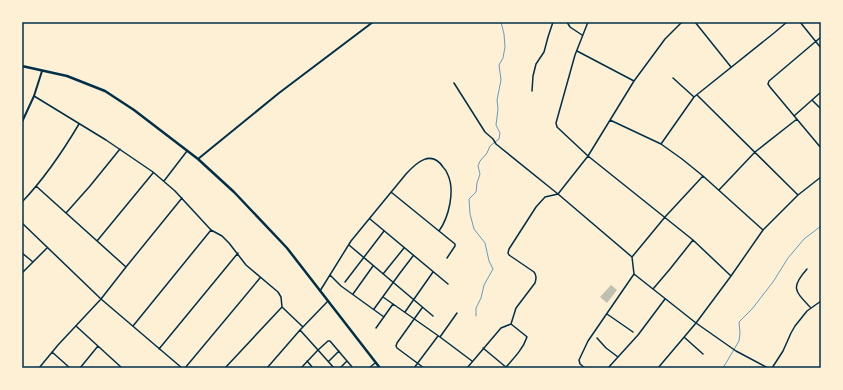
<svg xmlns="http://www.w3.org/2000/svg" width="843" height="390" font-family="Karla,sans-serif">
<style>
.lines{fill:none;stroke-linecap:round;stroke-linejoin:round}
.stream{stroke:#669bbc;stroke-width:1}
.building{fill:#bec0b2}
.minor{stroke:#003049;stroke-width:1.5}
.tertiary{stroke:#003049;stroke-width:2}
.primary{stroke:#003049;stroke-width:2.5}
.neatline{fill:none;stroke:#003049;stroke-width:1.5}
</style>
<rect width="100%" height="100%" fill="#fdf0d5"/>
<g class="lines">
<!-- stream -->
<path class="stream" d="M 476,316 L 476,308 L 481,298 L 484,285 L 493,269 L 489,261 L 485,243 L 474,229 L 470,214 L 469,199 L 476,192 L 477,183 L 480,174 L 478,166 L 480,161 L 487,153 L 490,146 L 499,139 L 500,133 L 496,125 L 498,109 L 497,100 L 501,80 L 499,65 L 503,58 L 505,47 L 504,34 L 501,22
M 723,368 L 739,341 L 740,333 L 739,322 L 752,309 L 773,282 L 788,258 L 804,239 L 821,226"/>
</g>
<!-- building -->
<path class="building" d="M 611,285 L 617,290 L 607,303 L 600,297 Z"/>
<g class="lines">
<!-- minor -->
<path class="minor" d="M 567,22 L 570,27 L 582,35
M 588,22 L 575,55 L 556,123 L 557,127 L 588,156 L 693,240 L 731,276
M 695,22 L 731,67
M 800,22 L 821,48
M 821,37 L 769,81 L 768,84 L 770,87 L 821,148
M 577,51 L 634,81
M 673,78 L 694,97
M 454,83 L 485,132 L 493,139 L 496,144 L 558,194 L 632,257 L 634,274 L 696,323 L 736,351 L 768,368
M 532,91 L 533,76 L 536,64 L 544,52 L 548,37 L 553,22
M 697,95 L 798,195
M 34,96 L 106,140 L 153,172 L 175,191 L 211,230 L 222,236 L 229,243 L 246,265 L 278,292 L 281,297 L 282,307 L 303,327
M 812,100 L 821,109
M 794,116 L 821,92
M 610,120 L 661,144 L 682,159 L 703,176 L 763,230
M 661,144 L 694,97 L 774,33 L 787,22
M 164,181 L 187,151
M 36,186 L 126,267
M 719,190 L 755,152 L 797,119
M 391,192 L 455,244 L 455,246 L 447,258
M 22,202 C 44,179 63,151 79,124
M 66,213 L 90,186 L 120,149
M 370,219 L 448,284
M 22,223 L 101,299 L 182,368
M 97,241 L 153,173
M 349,245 L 433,316
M 22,253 L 33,262
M 632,257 L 665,217 L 703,176
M 807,269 C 790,288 795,291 811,308
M 22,273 L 47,248
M 383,274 L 404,248
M 330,275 L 341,286 L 384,317
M 345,282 L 384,231
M 653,289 L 670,269 L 693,240
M 320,291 L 351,241 L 406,174 C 416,163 431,149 443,167 C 445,169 447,172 448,175 C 455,191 449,217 439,231
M 353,294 L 373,266
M 383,297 L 440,337 L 472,361
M 422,308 L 397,343 L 396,346 L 397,348 L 424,368
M 374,309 L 400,273 L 413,256
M 405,312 L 433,272
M 607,314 L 633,332
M 76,326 L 122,368
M 133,326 L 211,230
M 376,328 L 393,304
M 300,330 L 318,350 L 301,368
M 440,337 L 457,313
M 684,337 L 703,354
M 597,338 L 606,348 L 618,357
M 483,348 L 507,368
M 159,349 L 238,253
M 52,352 L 70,368
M 307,361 L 313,368
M 329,361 L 339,351
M 506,367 C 514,358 523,349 527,337 L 526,336 L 511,324
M 39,368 L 58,345 L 101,299 L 126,267 L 182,198
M 80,368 L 98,346
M 185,368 L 260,278
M 225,368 L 282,307
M 267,368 L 300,330 L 328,301
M 334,368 L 318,350 L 328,341 L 330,341 L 347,361
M 340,368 L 347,361 L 353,368
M 369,368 L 375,363
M 414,368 L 438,336
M 467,368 L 501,328 L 511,324 L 516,308 L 535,283 C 536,279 537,276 534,272 L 509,255 L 508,253 L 509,249 L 536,207 L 545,197 L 558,194 L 588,156 L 634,81 L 665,39 L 682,22
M 585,368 L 580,364 L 579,360 L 588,341 L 634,274
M 608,368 L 638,335 L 665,299
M 658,368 L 696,323 L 731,276 L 763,230 L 798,195 L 821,177
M 772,368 L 783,351 L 791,333 L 795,326 L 807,311 L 821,301"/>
<!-- tertiary -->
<path class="tertiary" d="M 22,122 L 34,96 L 42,71
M 198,159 L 279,93 L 373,22"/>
<!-- primary -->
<path class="primary" d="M 22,66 L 67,76 L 105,91 L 134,110 L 198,159 L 234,192 L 287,248 L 380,368"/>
</g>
<!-- border -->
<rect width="843" height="390" fill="none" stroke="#fdf0d5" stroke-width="46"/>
<rect x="23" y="23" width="797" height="344" class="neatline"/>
</svg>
